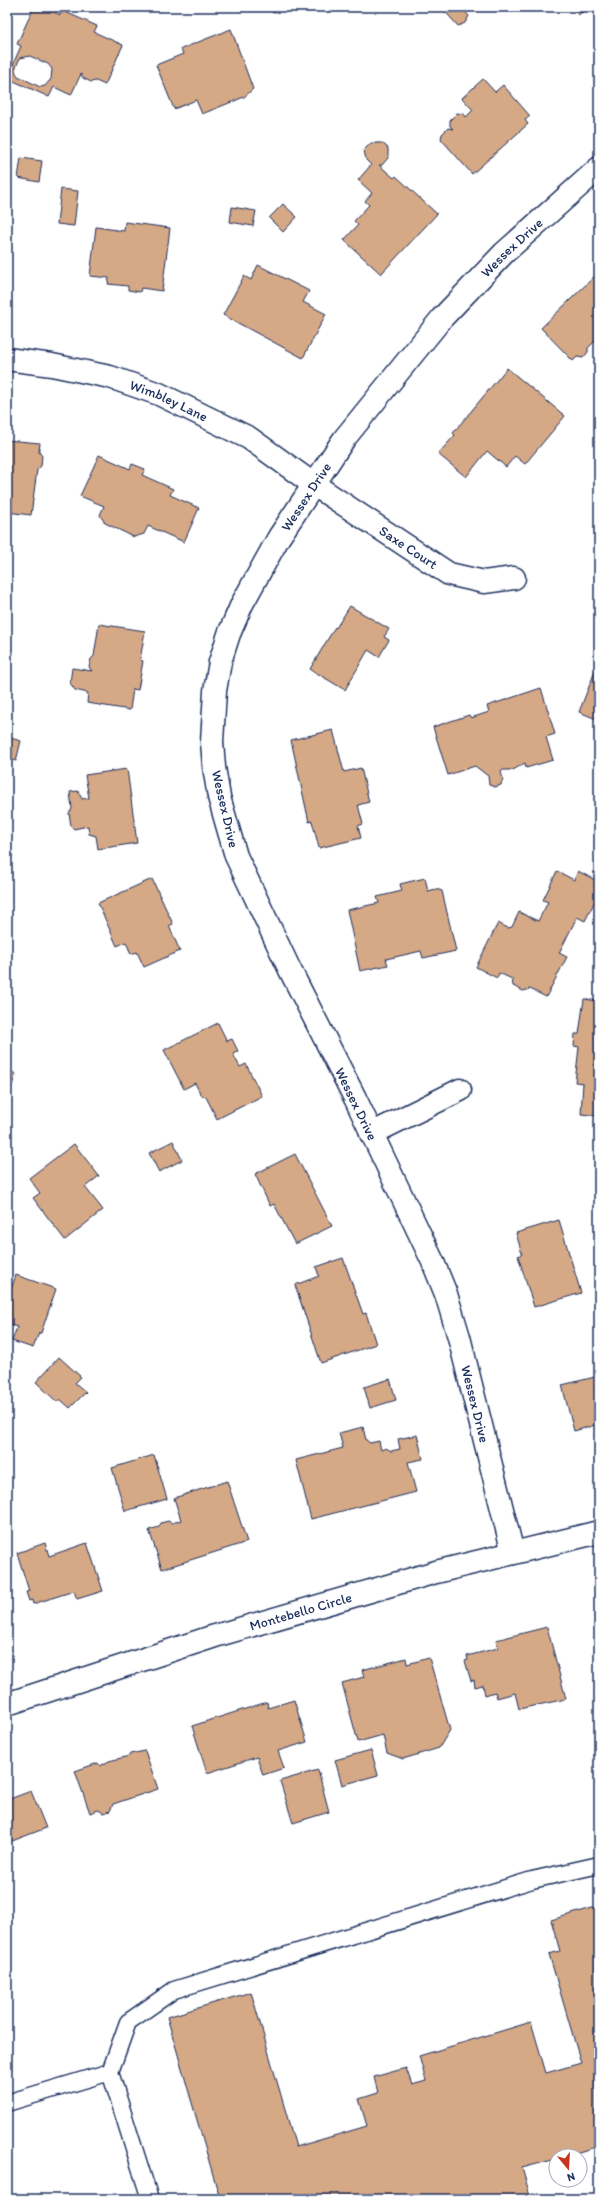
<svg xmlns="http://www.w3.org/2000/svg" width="606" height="2206" font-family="Itim,sans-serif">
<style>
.building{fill:#d5a886;stroke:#1b2f5e;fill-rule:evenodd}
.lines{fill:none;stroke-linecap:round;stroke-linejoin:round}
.service-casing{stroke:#1b2f5e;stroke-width:19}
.minor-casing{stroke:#1b2f5e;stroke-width:25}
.service{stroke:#fff;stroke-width:16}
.minor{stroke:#fff;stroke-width:22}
.labels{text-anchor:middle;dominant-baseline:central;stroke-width:4;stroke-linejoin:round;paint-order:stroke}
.street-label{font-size:14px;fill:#1b2f5e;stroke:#fff}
</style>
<rect width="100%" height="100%" fill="#fff"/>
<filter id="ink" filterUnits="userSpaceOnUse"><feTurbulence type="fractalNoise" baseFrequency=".025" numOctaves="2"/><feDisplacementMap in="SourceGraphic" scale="8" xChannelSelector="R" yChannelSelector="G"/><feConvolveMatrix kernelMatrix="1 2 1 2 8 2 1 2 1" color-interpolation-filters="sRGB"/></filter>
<g filter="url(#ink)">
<!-- building -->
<path class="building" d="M 34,7 L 43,7 L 60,15 L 63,11 L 97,26 L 94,32 L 123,45 L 105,85 L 96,81 L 91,82 L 83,78 L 81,74 L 71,95 L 54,87 L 49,97 L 7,78 L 21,46 L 17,44 ZM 30,56 L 48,64 L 52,69 L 51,79 L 45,86 L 40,87 L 18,76 L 16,73 L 15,69 L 20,58 Z
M 264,7 L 278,7 L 274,13 Z
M 441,7 L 461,7 L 469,16 L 465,23 L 458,26 Z
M 573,7 L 590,7 L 578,15 Z
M 231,29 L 253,89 L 244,97 L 202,114 L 196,100 L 174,109 L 156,65 L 183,54 L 181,49 Z
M 483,79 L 495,92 L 503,85 L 530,116 L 525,120 L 528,124 L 472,174 L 441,139 L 442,134 L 448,128 L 453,129 L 450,126 L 450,120 L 457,113 L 464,114 L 466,117 L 473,110 L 462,98 Z
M 371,143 L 382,143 L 388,148 L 388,158 L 382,165 L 379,165 L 394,178 L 396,176 L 437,214 L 381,274 L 344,240 L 358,225 L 354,221 L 369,205 L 365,201 L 372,193 L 358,180 L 371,165 L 366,160 L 364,150 Z
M 21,158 L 42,161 L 39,182 L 18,178 Z
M 61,189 L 78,191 L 74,226 L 57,224 Z
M 283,204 L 297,217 L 283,232 L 269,218 Z
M 232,207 L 256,211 L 253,226 L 230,222 Z
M 125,222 L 170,228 L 162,291 L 141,288 L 140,292 L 128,290 L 128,286 L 108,284 L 109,278 L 90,276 L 96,227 L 124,231 Z
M 258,265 L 309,291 L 303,302 L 326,314 L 303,358 L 223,315 L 244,276 L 251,280 Z
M 599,272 L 599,337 L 588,348 L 588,352 L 583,358 L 577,357 L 573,361 L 541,328 Z
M 507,368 L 565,416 L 525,464 L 515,456 L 506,467 L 487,451 L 466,477 L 438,454 L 455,435 L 453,433 Z
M 7,440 L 40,443 L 39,452 L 42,456 L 41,466 L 37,470 L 31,515 L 7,512 Z
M 99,455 L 130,469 L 132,464 L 145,469 L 142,475 L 173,489 L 170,495 L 199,508 L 184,542 L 148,526 L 144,534 L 134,537 L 105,523 L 100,515 L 104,506 L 80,496 Z
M 350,606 L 389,629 L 384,637 L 389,640 L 379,657 L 368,650 L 345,690 L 310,669 L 335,627 L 336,628 Z
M 99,624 L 145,631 L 140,660 L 143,661 L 138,690 L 133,689 L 130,710 L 87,703 L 88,693 L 75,690 L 70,683 L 72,668 L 92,671 L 89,667 L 91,659 L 94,656 Z
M 599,661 L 599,720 L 579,712 Z
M 541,688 L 555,734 L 546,737 L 553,760 L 526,768 L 525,763 L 513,770 L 503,770 L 501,772 L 503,779 L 501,785 L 495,787 L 489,785 L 488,776 L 475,766 L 448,775 L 433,727 L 469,715 L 471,718 L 489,712 L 487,706 Z
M 333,730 L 344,772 L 361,768 L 369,802 L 358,805 L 363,824 L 358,826 L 361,838 L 319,848 L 312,821 L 309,822 L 291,740 Z
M 7,737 L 21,741 L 16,761 L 7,759 Z
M 127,769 L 137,843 L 98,849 L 96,836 L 89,834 L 88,826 L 74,829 L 71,826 L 69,813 L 72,809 L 70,792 L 78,791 L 82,799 L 89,798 L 85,775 Z
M 557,871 L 574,880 L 578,871 L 599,882 L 599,893 L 585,921 L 577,917 L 559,953 L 567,957 L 546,997 L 530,989 L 523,991 L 513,986 L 512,979 L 499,973 L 497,978 L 476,967 L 498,923 L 508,928 L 512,927 L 519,912 L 538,921 L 548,902 L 543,900 Z
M 425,878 L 428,891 L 436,889 L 442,891 L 456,951 L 423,958 L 421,951 L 386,959 L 388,965 L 360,971 L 347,910 L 379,903 L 377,897 L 402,891 L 400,884 Z
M 152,879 L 173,924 L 169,926 L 180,951 L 144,967 L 137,952 L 131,954 L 126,942 L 117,946 L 98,903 Z
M 584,999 L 599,1001 L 599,1116 L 581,1114 L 583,1083 L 575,1082 L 579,1047 L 574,1046 L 575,1034 L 579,1034 Z
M 218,1023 L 227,1041 L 232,1039 L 238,1051 L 233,1054 L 240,1067 L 246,1064 L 262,1096 L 217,1119 L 206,1097 L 201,1095 L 195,1083 L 184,1089 L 164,1050 Z
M 7,1070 L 16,1074 L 7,1099 Z
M 173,1141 L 182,1160 L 159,1172 L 149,1153 Z
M 74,1144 L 99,1176 L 85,1187 L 103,1210 L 65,1240 L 33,1198 L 40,1193 L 29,1178 Z
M 295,1154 L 332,1226 L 295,1244 L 274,1204 L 270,1206 L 255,1174 Z
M 559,1220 L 581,1293 L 534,1307 L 518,1256 L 522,1254 L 516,1233 Z
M 343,1258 L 363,1314 L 366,1313 L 376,1344 L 321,1363 L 295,1285 L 319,1276 L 316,1267 Z
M 16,1275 L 56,1289 L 41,1333 L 39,1333 L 33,1348 L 12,1341 L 17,1327 L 7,1324 L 7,1301 Z
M 59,1357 L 81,1377 L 75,1383 L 86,1392 L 70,1408 L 60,1399 L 57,1402 L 36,1382 Z
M 599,1376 L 599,1424 L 574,1431 L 562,1385 Z
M 390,1379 L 396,1400 L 370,1408 L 364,1387 Z
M 363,1427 L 366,1440 L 370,1443 L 379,1441 L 381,1450 L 386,1448 L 391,1451 L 400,1449 L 398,1439 L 417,1435 L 423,1459 L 408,1462 L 416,1492 L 311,1519 L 296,1460 L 343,1448 L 339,1433 Z
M 154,1455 L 167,1499 L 125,1511 L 112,1468 Z
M 227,1481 L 247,1542 L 162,1569 L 149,1530 L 159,1527 L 161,1523 L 168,1521 L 172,1523 L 181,1520 L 174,1498 Z
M 45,1543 L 49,1556 L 87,1543 L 103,1591 L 77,1599 L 74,1591 L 33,1604 L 32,1600 L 29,1601 L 26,1592 L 29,1591 L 17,1553 Z
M 547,1627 L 566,1699 L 519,1709 L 515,1693 L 497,1698 L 495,1692 L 485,1695 L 483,1685 L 475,1687 L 474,1680 L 471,1681 L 465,1661 L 468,1660 L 467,1656 L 498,1648 L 496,1640 Z
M 406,1658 L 407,1664 L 429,1658 L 450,1730 L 439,1748 L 403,1759 L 387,1753 L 383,1735 L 358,1742 L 342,1683 L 364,1677 L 362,1670 Z
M 294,1700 L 307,1742 L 278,1751 L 284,1768 L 263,1775 L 257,1757 L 207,1773 L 192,1726 L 267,1702 L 268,1708 Z
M 371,1750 L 378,1775 L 342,1785 L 335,1760 Z
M 145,1751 L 158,1789 L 113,1804 L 110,1811 L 104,1813 L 98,1810 L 90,1813 L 75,1771 L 98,1763 L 100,1766 L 109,1761 L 129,1756 L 130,1754 Z
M 318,1770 L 329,1812 L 293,1823 L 280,1781 Z
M 31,1791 L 46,1828 L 7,1843 L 7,1800 Z
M 599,1906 L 599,2146 L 565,2156 L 556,2156 L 556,2159 L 522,2168 L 531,2199 L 220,2199 L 167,2017 L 251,1992 L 296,2147 L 367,2126 L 359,2099 L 378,2093 L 374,2077 L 406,2068 L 412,2085 L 426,2081 L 419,2056 L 531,2022 L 546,2073 L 581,2063 L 549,1954 L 560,1951 L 551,1920 Z"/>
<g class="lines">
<!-- service casing -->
<g class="service-casing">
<path id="service" d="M 110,2072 L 128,2022 L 174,1990 L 532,1880 L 599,1865
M 7,2103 L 110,2072 L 150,2199"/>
</g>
<!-- minor casing -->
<g class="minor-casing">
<g id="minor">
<path id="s1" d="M 7,359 L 52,365 L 110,377 L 159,394 L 249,438 L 313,484 L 449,574 L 484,582 L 514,578"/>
<path d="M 371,1134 L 460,1090"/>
<path id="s2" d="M 513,1553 L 459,1337 L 446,1294 L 433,1262 L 355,1098 L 289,968 L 236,856 L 219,797 L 214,767 L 212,742 L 215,691 L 220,662 L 229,634 L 242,604 L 279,537 L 344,439 L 442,318 L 504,253 L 599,168"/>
<path id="s3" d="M 7,1704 L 215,1636 L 436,1572 L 599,1532"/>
</g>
</g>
<!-- service -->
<use href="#service" class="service"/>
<!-- minor -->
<use href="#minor" class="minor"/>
</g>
</g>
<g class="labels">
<!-- street labels -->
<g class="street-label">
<text stroke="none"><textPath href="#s2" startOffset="1462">Wessex Drive</textPath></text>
<text stroke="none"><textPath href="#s1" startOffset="168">Wimbley Lane</textPath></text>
<text stroke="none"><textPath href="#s2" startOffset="1138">Wessex Drive</textPath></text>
<text stroke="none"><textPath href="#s1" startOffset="450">Saxe Court</textPath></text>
<text transform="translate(225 809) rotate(77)">Wessex Drive</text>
<text transform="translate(356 1104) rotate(64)">Wessex Drive</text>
<text transform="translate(475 1404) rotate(76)">Wessex Drive</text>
<text stroke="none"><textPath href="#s3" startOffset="308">Montebello Circle</textPath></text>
</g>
</g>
<!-- margin -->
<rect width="606" height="2206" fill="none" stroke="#fff" stroke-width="24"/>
<rect x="12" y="12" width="582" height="2182" fill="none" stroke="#1b2f5e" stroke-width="1.5" filter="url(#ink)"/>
<!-- north arrow -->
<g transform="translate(568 2168) rotate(162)"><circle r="19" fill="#ffffff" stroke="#a4acbf"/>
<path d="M0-3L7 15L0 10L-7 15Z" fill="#c8321e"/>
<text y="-6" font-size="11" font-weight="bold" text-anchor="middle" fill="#1b2f5e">N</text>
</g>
</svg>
